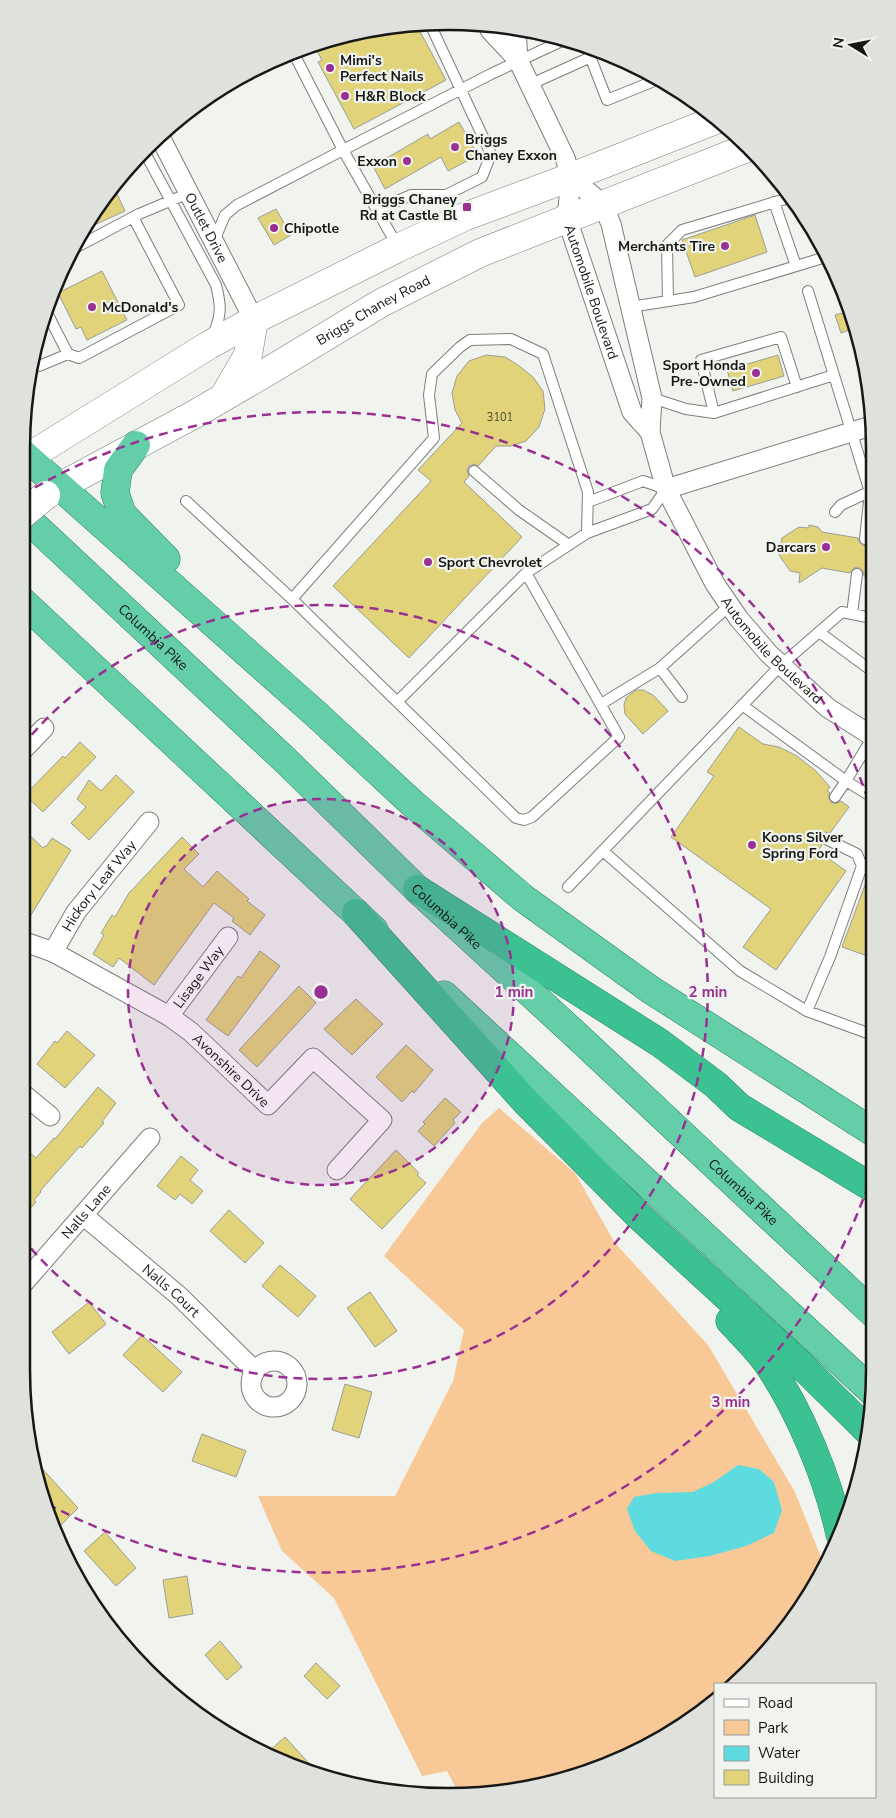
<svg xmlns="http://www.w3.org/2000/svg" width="896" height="1818" font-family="'Nunito Sans',sans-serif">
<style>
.green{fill:#f8c997}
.water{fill:#5ddbde}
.building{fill:#e1d37a;stroke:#9d9d97}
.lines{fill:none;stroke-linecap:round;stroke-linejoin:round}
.service-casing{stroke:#7c7f7a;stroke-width:12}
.minor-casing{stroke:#7c7f7a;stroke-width:21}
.secondary-casing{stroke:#7c7f7a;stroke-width:29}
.trunk-casing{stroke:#2f8667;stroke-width:29}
.motorway-casing{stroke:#2f8667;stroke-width:29}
.service{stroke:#fff;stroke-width:10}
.minor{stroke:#fff;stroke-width:19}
.secondary{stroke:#fff;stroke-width:28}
.trunk{stroke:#63cea8;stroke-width:28}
.motorway{stroke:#3cc192;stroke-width:28}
.secondary-bridge-casing{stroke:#7c7f7a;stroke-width:29;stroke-linecap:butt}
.secondary-bridge{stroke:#fff;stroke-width:28}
.ring{fill:none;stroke:#9a3092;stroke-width:2.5;stroke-dasharray:9 6}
.poi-dot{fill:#9a3092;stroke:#f0f3ee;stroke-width:2}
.labels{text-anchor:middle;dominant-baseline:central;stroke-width:4.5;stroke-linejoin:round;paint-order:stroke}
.number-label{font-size:11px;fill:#4a472f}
.poi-label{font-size:14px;font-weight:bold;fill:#171816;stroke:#f0f3ee;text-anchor:start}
.street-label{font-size:14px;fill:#171816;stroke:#f0f3ee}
.rim{fill:none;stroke:#171816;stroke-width:2.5}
.centre{fill:#9a3092;stroke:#f0f3ee;stroke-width:2.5}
.ring-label{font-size:15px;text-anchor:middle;font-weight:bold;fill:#9a3092;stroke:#f0f3ee;stroke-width:4.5;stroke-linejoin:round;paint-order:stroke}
</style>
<rect width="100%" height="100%" fill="#f0f3ee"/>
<!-- green -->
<path class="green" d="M 499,1108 L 575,1173 L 615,1243 L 708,1345 L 795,1492 L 825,1567 L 750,1672 L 732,1684 L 715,1684 L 715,1697 L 636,1753 L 503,1793 L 458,1792 L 447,1771 L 422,1776 L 334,1598 L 282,1551 L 258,1496 L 395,1496 L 453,1381 L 464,1330 L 384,1256 L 482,1123 Z"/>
<!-- water -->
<path class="water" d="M 738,1465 L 759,1469 L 774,1482 L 782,1510 L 774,1533 L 746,1546 L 710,1556 L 675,1561 L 651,1551 L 635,1531 L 627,1509 L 634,1497 L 656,1493 L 693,1492 L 714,1482 Z"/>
<!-- building -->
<path class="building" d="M 416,24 L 446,80 L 354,129 L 318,62 L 322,60 L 313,44 L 392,25 Z
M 459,122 L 478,155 L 448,171 L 441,157 L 385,189 L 373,166 L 428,134 L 430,139 Z
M 113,185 L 125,211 L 83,230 L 109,188 Z
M 276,209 L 291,235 L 274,245 L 258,218 Z
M 755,215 L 767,252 L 695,277 L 682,240 Z
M 102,271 L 127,320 L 87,340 L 81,327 L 76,329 L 58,293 Z
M 849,311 L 854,328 L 841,333 L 835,315 Z
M 486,355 L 505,357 L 518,365 L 533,377 L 543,391 L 545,409 L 539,427 L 526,441 L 511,446 L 496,446 L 478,466 L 475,464 L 469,466 L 467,470 L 469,476 L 464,482 L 522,537 L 409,658 L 333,586 L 431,481 L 418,470 L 462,423 L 455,410 L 452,393 L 457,376 L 469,361 Z
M 778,355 L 784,376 L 733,391 L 727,370 Z
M 809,525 L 818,527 L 822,532 L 858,538 L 859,542 L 864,546 L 868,545 L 872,541 L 872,577 L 864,576 L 863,571 L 858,567 L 854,568 L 850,573 L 822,568 L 799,583 L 800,573 L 790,571 L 779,555 L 782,538 L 799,527 L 809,528 Z
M 636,690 L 643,690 L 653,695 L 668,711 L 643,734 L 625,714 L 624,705 L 626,698 Z
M 739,727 L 763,744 L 779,747 L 797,756 L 816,771 L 830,787 L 827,791 L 830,793 L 828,797 L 831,802 L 835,804 L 841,801 L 849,807 L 830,833 L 825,832 L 820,836 L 819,840 L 822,845 L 818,851 L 846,871 L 776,970 L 743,947 L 771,909 L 671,837 L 714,776 L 707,772 Z
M 80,742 L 96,757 L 43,812 L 25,795 L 63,756 L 65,758 Z
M 116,775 L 134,792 L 89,840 L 71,823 L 86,807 L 77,799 L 89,780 L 101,791 Z
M 22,828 L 43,848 L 45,846 L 46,847 L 52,838 L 71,850 L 31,915 L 22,909 Z
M 182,837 L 199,854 L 184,869 L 203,887 L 217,871 L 249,899 L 247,901 L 265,915 L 250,935 L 232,921 L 234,918 L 214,903 L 154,985 L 119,958 L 113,967 L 93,954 L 104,935 L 101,933 L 112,915 L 115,917 L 129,893 Z
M 868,877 L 872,878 L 873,958 L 842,947 Z
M 260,951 L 280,966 L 228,1036 L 206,1020 L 238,976 L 241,978 Z
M 299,986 L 316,1003 L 257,1067 L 239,1050 Z
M 356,999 L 383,1024 L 352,1055 L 324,1029 Z
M 67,1031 L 95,1055 L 65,1088 L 37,1064 L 55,1041 L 57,1043 Z
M 406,1045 L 433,1070 L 414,1093 L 412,1091 L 402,1102 L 376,1077 Z
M 98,1087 L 116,1103 L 102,1122 L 104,1123 L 82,1148 L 80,1146 L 40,1191 L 41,1192 L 34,1200 L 36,1202 L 21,1219 L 21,1145 L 36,1158 L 54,1138 L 55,1139 Z
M 445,1098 L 461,1112 L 453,1120 L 455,1123 L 434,1146 L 418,1131 L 425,1124 L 423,1122 Z
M 396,1150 L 419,1173 L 417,1175 L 426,1183 L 382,1229 L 350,1199 Z
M 181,1156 L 198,1170 L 190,1180 L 203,1191 L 192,1204 L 180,1194 L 175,1200 L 157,1186 Z
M 229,1210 L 264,1243 L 245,1263 L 210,1231 Z
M 280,1265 L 316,1296 L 298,1317 L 262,1286 Z
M 370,1292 L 397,1331 L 375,1347 L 347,1308 Z
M 89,1302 L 106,1324 L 69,1354 L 52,1332 Z
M 142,1335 L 182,1372 L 163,1392 L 123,1355 Z
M 345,1384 L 372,1392 L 359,1438 L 332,1430 Z
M 202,1434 L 246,1451 L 236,1477 L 192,1461 Z
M 37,1463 L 78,1508 L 60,1526 L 44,1507 Z
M 105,1532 L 136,1568 L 116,1586 L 84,1551 Z
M 187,1576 L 193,1614 L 169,1618 L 163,1580 Z
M 220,1641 L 242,1667 L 227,1680 L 205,1655 Z
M 316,1663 L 340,1686 L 327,1699 L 304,1676 Z
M 285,1737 L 314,1769 L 268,1752 Z"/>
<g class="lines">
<!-- service casing -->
<g class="service-casing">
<path id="service" d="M 586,46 L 607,100 L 659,79
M 293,52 L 343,150 L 491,74 L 566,39
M 529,85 L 591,57
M 700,105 L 707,123
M 144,151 L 216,285 C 221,305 222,315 213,335
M 774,202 L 796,266
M 377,210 L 411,195 L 446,195 L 482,177 L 491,154 L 430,24
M 214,241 L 225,215 L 237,205 L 343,150 L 398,247
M 71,250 L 139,214 L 189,193
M 808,291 L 870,492 L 865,539
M 668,301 L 667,245 L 682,230 L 792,197
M 630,307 L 694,297 L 826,257
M 46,311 L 68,354 L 79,358 L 179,305 L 133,217
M 31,365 L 39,366 L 68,354
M 652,398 L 686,409 L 714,413 L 834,375
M 714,413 L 701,360 L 781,337 L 797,387
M 474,471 L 519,510 L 569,545
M 186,501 L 292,599 L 434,438 L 429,395 L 432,374 L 460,347 L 470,340 L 511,339 L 543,354 L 588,492 L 587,533
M 835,512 L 841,505 L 871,491
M 292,599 L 516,818 L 524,820 L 532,817 L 619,737 L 526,573
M 852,614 L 857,574
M 819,632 L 872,671
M 660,668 L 682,697
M 397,702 L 526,573 L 587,533 L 652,509 L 666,489 L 643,481 L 588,502
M 601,704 L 660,668 L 729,606
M 742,705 L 846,781 L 835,797
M 872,738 L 846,781 L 872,797
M 603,851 L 740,971 L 807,1011 L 873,1035
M 862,866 L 872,871
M 568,887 L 781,665 L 842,612 L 872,618
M 807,1011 L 830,957 L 862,866 L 857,854 L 826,839"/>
</g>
<!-- minor casing -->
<g class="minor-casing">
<g id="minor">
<path id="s1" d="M 488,24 L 490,30 L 518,60 L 565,158 L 571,177 L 567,219 L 632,412 L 650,432"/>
<path d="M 516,29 L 518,60"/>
<path id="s2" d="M 159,135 L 254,320"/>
<path d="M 571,177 L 603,205 L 611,224 L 652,398 L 650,432 L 666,489"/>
<path id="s3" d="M 871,426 L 666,489 L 715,584 L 739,619 L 769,654 L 828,708 L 872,736"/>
<path d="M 22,751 L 44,728"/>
<path id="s4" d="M 22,941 L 53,952 L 169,1016 L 191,1032 L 268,1105 L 313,1058 L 382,1120 L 337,1170"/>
<path id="s5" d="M 53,952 L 76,912 L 149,822"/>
<path id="s6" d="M 169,1016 L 228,937"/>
<path d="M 22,1093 L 50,1116"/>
<path id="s7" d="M 83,1215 L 179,1296 L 255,1371"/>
<path id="s8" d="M 21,1286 L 150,1138"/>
<circle cx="274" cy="1384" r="23"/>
</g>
</g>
<!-- secondary casing -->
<g class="secondary-casing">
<g id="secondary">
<path d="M 224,396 L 248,355 L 254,320"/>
<path d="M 22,461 L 209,345 L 254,320 L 398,248 L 464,217 L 571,177 L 718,119"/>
<path id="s9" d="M 46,495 L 72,480 L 195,414 L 272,369 L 381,303 L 480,253 L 747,148"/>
</g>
</g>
<!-- trunk casing -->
<g class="trunk-casing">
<g id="trunk">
<path d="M 136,445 L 118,470 L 115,493 L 122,514 L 166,559"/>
<path d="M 22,453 L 317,715 L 412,803 L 523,898 L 651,990 L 873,1132"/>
<path id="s10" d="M 22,514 L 284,759 L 417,889 L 576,1035 L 874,1314"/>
<path d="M 22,601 L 374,930"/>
<path d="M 444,995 L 874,1393"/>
</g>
</g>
<!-- motorway casing -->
<g class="motorway-casing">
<path id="motorway" d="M 417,889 L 660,1043 L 716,1085 L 739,1107 L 873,1188
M 356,913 L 526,1102 L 639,1216 L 799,1363 L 868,1431
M 730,1321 C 743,1335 758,1349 768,1364 C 800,1411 828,1479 840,1534"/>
</g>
<!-- service -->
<use href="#service" class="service"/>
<!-- minor -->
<use href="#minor" class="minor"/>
<!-- secondary -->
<use href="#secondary" class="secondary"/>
<!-- trunk -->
<use href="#trunk" class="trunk"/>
<!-- motorway -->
<use href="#motorway" class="motorway"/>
<!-- secondary-bridge casing -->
<g class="secondary-bridge-casing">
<path id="secondary-bridge" d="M 22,515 L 46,495"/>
</g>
<!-- secondary-bridge -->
<use href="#secondary-bridge" class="secondary-bridge"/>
</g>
<!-- distance rings -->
<circle cx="321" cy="992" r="193" fill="#9a3092" fill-opacity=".12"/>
<g class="ring">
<circle cx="321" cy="992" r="193"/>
<path d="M22 746A387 387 0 1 1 22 1238"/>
<path d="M873 1171A580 580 0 0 1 44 1502M22 495A580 580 0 0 1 871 808"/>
</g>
<!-- markers -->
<g class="poi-dot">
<circle cx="330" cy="68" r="5"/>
<circle cx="345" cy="96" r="5"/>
<circle cx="455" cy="147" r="5"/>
<circle cx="407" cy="161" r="5"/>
<rect x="462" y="202" width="10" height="10" rx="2.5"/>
<circle cx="274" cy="228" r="5"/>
<circle cx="725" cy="246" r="5"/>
<circle cx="92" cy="307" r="5"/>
<circle cx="756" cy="373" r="5"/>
<circle cx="826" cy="547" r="5"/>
<circle cx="428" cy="562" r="5"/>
<circle cx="752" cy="845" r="5"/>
</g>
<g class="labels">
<!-- number labels -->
<g class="number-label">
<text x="500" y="417">3101</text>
</g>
<!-- poi labels -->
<g class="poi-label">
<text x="340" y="60">Mimi's<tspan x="340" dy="16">Perfect Nails</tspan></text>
<text x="355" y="96">H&amp;R Block</text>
<text x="465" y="139">Briggs<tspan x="465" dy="16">Chaney Exxon</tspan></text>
<text x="397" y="161" text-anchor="end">Exxon</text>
<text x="457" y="199" text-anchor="end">Briggs Chaney<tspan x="457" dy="16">Rd at Castle Bl</tspan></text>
<text x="284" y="228">Chipotle</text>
<text x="715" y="246" text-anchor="end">Merchants Tire</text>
<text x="102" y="307">McDonald's</text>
<text x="746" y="365" text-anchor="end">Sport Honda<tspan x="746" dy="16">Pre-Owned</tspan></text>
<text x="816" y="547" text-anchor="end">Darcars</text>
<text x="438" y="562">Sport Chevrolet</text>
<text x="762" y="837">Koons Silver<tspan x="762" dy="16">Spring Ford</tspan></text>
</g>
<!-- street labels -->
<g class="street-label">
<text stroke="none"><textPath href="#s2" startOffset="104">Outlet Drive</textPath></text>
<text stroke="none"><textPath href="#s1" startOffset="295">Automobile Boulevard</textPath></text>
<text stroke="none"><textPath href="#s9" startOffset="376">Briggs Chaney Road</textPath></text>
<text stroke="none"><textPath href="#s10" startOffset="180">Columbia Pike</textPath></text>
<text stroke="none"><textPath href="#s3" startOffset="409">Automobile Boulevard</textPath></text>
<text stroke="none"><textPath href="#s5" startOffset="81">Hickory Leaf Way</textPath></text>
<text stroke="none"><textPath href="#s10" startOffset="585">Columbia Pike</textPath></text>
<text stroke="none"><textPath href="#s6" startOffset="49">Lisage Way</textPath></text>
<text stroke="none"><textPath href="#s4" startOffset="248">Avonshire Drive</textPath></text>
<text stroke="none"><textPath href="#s10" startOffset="990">Columbia Pike</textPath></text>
<text stroke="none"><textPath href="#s8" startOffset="99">Nalls Lane</textPath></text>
<text stroke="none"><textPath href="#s7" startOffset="116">Nalls Court</textPath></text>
</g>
</g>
<!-- crop -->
<path d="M0 0H896V1818H0ZM448 30H448A418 418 0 0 1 866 448V1370A418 418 0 0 1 448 1788H448A418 418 0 0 1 30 1370V448A418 418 0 0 1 448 30Z" fill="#dfe1dd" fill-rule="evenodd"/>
<path class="rim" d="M448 30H448A418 418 0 0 1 866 448V1370A418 418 0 0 1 448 1788H448A418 418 0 0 1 30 1370V448A418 418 0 0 1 448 30Z"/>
<circle cx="321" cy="992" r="8" class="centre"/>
<g class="ring-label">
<text x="514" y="997">1 min</text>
<text x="708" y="997">2 min</text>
<text x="731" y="1407">3 min</text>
</g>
<!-- legend -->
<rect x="714" y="1683" width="162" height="115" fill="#f0f3ee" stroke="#999b98"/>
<rect x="724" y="1699" width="25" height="8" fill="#ffffff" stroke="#999b98"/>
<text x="758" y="1708" font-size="15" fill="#171816">Road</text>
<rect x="724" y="1720" width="25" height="15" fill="#f8c997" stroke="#999b98"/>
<text x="758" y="1733" font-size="15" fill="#171816">Park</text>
<rect x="724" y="1746" width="25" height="15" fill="#5ddbde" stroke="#999b98"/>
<text x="758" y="1758" font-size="15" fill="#171816">Water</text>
<rect x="724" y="1770" width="25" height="15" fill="#e1d37a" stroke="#999b98"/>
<text x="758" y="1783" font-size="15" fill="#171816">Building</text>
<!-- north arrow -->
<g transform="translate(851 45) rotate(280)" stroke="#f0f3ee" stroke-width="4" paint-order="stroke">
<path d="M0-4L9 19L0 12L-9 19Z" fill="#171816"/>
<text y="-8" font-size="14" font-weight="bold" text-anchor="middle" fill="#171816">N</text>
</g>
</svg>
